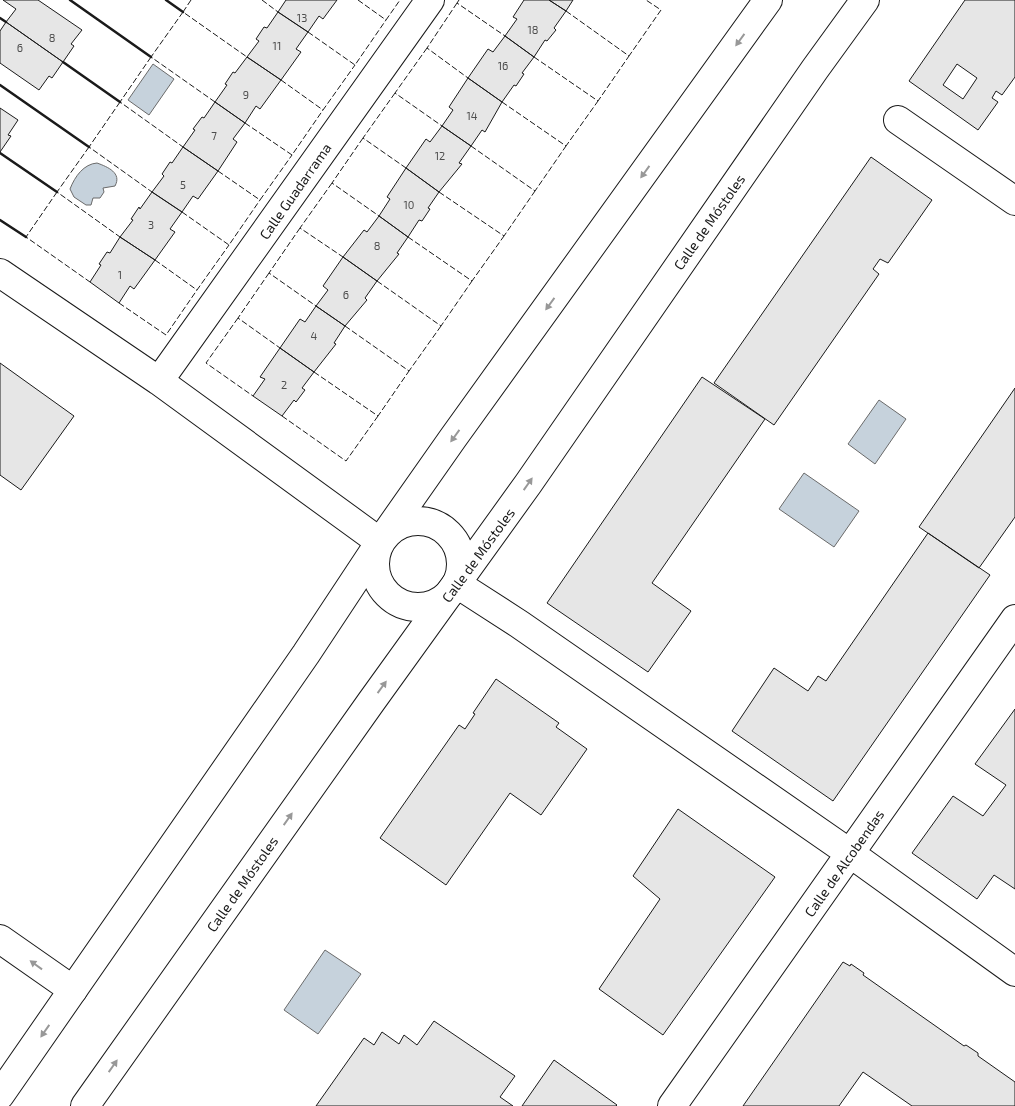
<svg xmlns="http://www.w3.org/2000/svg" width="1015" height="1106" font-family="'Exo 2',sans-serif">
<style>
.water{fill:#c6d2dc;stroke:#6a6a6a}
.building{fill:#e6e6e6;stroke:#1a1a1a;fill-rule:evenodd}
.lines{fill:none;stroke-linecap:round;stroke-linejoin:round}
.street-casing{stroke:#1a1a1a;stroke-width:30}
.secondary-casing{stroke:#1a1a1a;stroke-width:30}
.street{stroke:#fff;stroke-width:28}
.secondary{stroke:#fff;stroke-width:28}
.fence{stroke:#1a1a1a;stroke-width:1;stroke-dasharray:6 2.5;stroke-linecap:butt}
.wall{stroke:#1a1a1a;stroke-width:2.5}
.oneway{fill:#989898}
.labels{text-anchor:middle;dominant-baseline:central;stroke-width:4;stroke-linejoin:round;paint-order:stroke}
.number-label{font-size:11px;fill:#4d4d4d}
.street-label{font-size:14px;fill:#1a1a1a;stroke:#fff}
</style>
<rect width="100%" height="100%" fill="#fff"/>
<!-- water -->
<path class="water" d="M 153,64 L 174,79 L 149,115 L 128,100 Z
M 97,163 C 108,167 122,173 115,186 L 103,188 L 104,192 L 100,198 L 93,198 L 91,205 L 86,205 L 74,197 L 70,189 C 75,176 84,164 97,163 Z
M 879,400 L 906,419 L 875,464 L 848,444 Z
M 804,473 L 859,511 L 834,547 L 779,509 Z
M 325,950 L 361,974 L 318,1034 L 284,1010 Z"/>
<!-- building -->
<path class="building" d="M 3,0 L 38,0 L 82,30 L 71,44 L 74,46 L 63,62 L 6,22 L 16,9 Z
M 286,0 L 337,0 L 323,19 L 319,16 L 308,32 L 278,12 Z
M 524,0 L 549,0 L 566,11 L 554,28 L 556,30 L 547,41 L 545,40 L 534,57 L 505,36 L 517,19 L 513,17 Z
M 549,0 L 573,0 L 566,11 Z
M 965,0 L 1015,0 L 1015,77 L 1002,95 L 996,91 L 992,98 L 998,102 L 978,130 L 909,81 ZM 957,64 L 977,78 L 963,99 L 943,85 Z
M 278,12 L 308,32 L 296,49 L 301,52 L 281,80 L 247,57 L 259,41 L 256,39 L 264,27 L 267,28 Z
M 6,22 L 63,62 L 52,78 L 49,76 L 39,90 L 0,63 L 0,31 Z
M 505,36 L 534,57 L 522,73 L 524,74 L 516,86 L 514,85 L 502,102 L 468,78 L 488,49 L 493,52 Z
M 247,57 L 281,80 L 260,109 L 256,106 L 245,123 L 215,102 L 227,85 L 225,84 L 233,72 L 235,73 Z
M 468,78 L 502,102 L 485,132 L 482,130 L 471,146 L 442,126 L 453,110 L 449,107 Z
M 215,102 L 245,123 L 233,139 L 237,142 L 218,171 L 183,147 L 195,130 L 193,129 L 202,117 L 204,118 Z
M 0,108 L 18,120 L 8,135 L 11,136 L 0,152 Z
M 442,126 L 471,146 L 459,163 L 462,164 L 439,192 L 406,168 L 426,139 L 430,142 Z
M 183,147 L 218,171 L 198,199 L 193,196 L 182,212 L 152,192 L 164,176 L 162,174 L 170,162 L 172,163 Z
M 871,157 L 932,200 L 888,263 L 880,259 L 873,269 L 879,274 L 774,425 L 714,383 Z
M 406,168 L 439,192 L 428,208 L 430,209 L 422,221 L 419,220 L 408,237 L 379,216 L 390,199 L 387,197 Z
M 152,192 L 182,212 L 170,229 L 175,232 L 155,260 L 120,237 L 133,220 L 131,219 L 139,207 L 140,209 Z
M 379,216 L 408,237 L 397,253 L 399,254 L 377,281 L 343,257 L 364,230 L 367,232 Z
M 120,237 L 155,260 L 134,289 L 130,286 L 119,303 L 90,282 L 101,265 L 99,264 L 107,252 L 110,253 Z
M 343,257 L 377,281 L 365,298 L 367,300 L 345,326 L 316,306 L 328,290 L 323,286 Z
M 316,306 L 345,326 L 334,343 L 336,344 L 314,372 L 280,348 L 300,319 L 305,322 Z
M 280,348 L 314,372 L 302,388 L 305,390 L 296,402 L 294,400 L 282,416 L 253,396 L 265,379 L 260,377 Z
M 0,363 L 74,416 L 21,490 L 0,475 Z
M 702,377 L 765,419 L 652,583 L 691,611 L 648,672 L 547,603 Z
M 1015,388 L 1015,517 L 979,568 L 919,527 Z
M 928,533 L 990,575 L 833,801 L 732,731 L 774,668 L 808,691 L 818,676 L 826,681 Z
M 496,679 L 559,723 L 556,727 L 587,749 L 541,815 L 510,793 L 446,885 L 380,838 L 459,725 L 465,729 L 475,714 L 473,713 Z
M 1015,709 L 1015,889 L 994,875 L 977,899 L 912,853 L 953,796 L 983,816 L 1006,785 L 975,764 Z
M 678,809 L 775,877 L 663,1035 L 599,989 L 660,899 L 633,876 Z
M 843,962 L 850,966 L 851,964 L 864,973 L 863,975 L 964,1046 L 966,1045 L 978,1053 L 978,1056 L 1015,1082 L 1015,1106 L 912,1106 L 863,1072 L 839,1106 L 743,1106 Z
M 434,1021 L 515,1076 L 500,1097 L 513,1106 L 316,1106 L 364,1038 L 374,1045 L 382,1032 L 399,1044 L 404,1035 L 417,1045 Z
M 554,1060 L 617,1105 L 616,1106 L 522,1106 Z"/>
<g class="lines">
<!-- street casing -->
<g class="street-casing">
<path id="street" d="M 898,120 L 1015,201
M 0,273 L 159,381 L 380,542
M 159,381 L 430,0
M375 564a43 43 0 1 1 86 0a43 43 0 1 1-86 0Z
M 457,584 L 519,624 L 851,854 L 1015,972
M 0,939 L 73,990
M 672,1106 L 1015,619"/>
</g>
<!-- secondary casing -->
<g class="secondary-casing">
<path id="secondary" d="M 0,1095 L 306,654 L 380,542 L 453,438 L 768,0
M 85,1106 L 371,702 L 528,484 L 815,69 L 865,0"/>
</g>
<!-- street -->
<use href="#street" class="street"/>
<!-- secondary -->
<use href="#secondary" class="secondary"/>
<!-- fence -->
<path class="fence" d="M 191,0 L 183,12 L 247,57
M 262,0 L 278,12
M 358,0 L 386,20 L 400,0
M 459,0 L 457,3 L 505,36
M 457,3 L 427,48 L 468,78
M 566,11 L 629,56 L 661,10 L 646,0
M 183,12 L 151,57 L 215,102
M 308,32 L 355,65 L 386,20
M 427,48 L 395,93 L 442,126
M 151,57 L 120,102 L 183,147
M 534,57 L 598,101 L 629,56
M 281,80 L 323,110 L 355,65
M 395,93 L 363,138 L 406,168
M 120,102 L 89,147 L 152,192
M 502,102 L 566,146 L 598,101
M 245,123 L 292,155 L 323,110
M 363,138 L 332,183 L 379,216
M 471,146 L 535,191 L 566,146
M 89,147 L 57,192 L 120,237
M 218,171 L 260,200 L 292,155
M 332,183 L 300,228 L 343,257
M 57,192 L 26,237 L 90,282
M 439,192 L 504,236 L 535,191
M 182,212 L 229,245 L 260,200
M 300,228 L 269,273 L 316,306
M 408,237 L 472,281 L 504,236
M 155,260 L 197,290 L 229,245
M 269,273 L 238,318 L 280,348
M 377,281 L 441,326 L 472,281
M 119,303 L 166,335 L 197,290
M 238,318 L 206,363 L 253,396
M 345,326 L 409,371 L 441,326
M 314,372 L 378,416 L 409,371
M 282,416 L 346,461 L 378,416"/>
<!-- wall -->
<path class="wall" d="M 70,0 L 151,57
M 166,0 L 183,12
M 0,18 L 6,22
M 63,62 L 120,102
M 0,85 L 89,147
M 0,153 L 57,192
M 0,220 L 26,237"/>
</g>
<!-- one-way arrows -->
<defs><path id="oneway-solid" d="M-6-.8H1V-3.2L6.5 0L1 3.2V.8H-6Z" transform="scale(1.25)"/></defs>
<g class="oneway">
<use href="#oneway-solid" transform="translate(740 40) rotate(126)"/>
<use href="#oneway-solid" transform="translate(645 172) rotate(126)"/>
<use href="#oneway-solid" transform="translate(550 304) rotate(126)"/>
<use href="#oneway-solid" transform="translate(455 436) rotate(126)"/>
<use href="#oneway-solid" transform="translate(528 484) rotate(-55)"/>
<use href="#oneway-solid" transform="translate(382 687) rotate(-54)"/>
<use href="#oneway-solid" transform="translate(288 819) rotate(-55)"/>
<use href="#oneway-solid" transform="translate(36 965) rotate(-144)"/>
<use href="#oneway-solid" transform="translate(45 1031) rotate(125)"/>
<use href="#oneway-solid" transform="translate(113 1066) rotate(-55)"/>
</g>
<g class="labels">
<!-- number labels -->
<g class="number-label">
<text x="302" y="17">13</text>
<text x="533" y="29">18</text>
<text x="52" y="37">8</text>
<text x="277" y="45">11</text>
<text x="20" y="47">6</text>
<text x="503" y="65">16</text>
<text x="246" y="94">9</text>
<text x="472" y="115">14</text>
<text x="214" y="135">7</text>
<text x="440" y="155">12</text>
<text x="183" y="184">5</text>
<text x="409" y="204">10</text>
<text x="151" y="224">3</text>
<text x="377" y="245">8</text>
<text x="120" y="274">1</text>
<text x="346" y="294">6</text>
<text x="314" y="335">4</text>
<text x="284" y="384">2</text>
</g>
<!-- street labels -->
<g class="street-label">
<text transform="translate(295 191) rotate(-55)">Calle Guadarrama</text>
<text transform="translate(709 222) rotate(-55)">Calle de Móstoles</text>
<text transform="translate(478 555) rotate(-54)">Calle de Móstoles</text>
<text transform="translate(844 863) rotate(-55)">Calle de Alcobendas</text>
<text transform="translate(242 884) rotate(-55)">Calle de Móstoles</text>
</g>
</g>
</svg>
